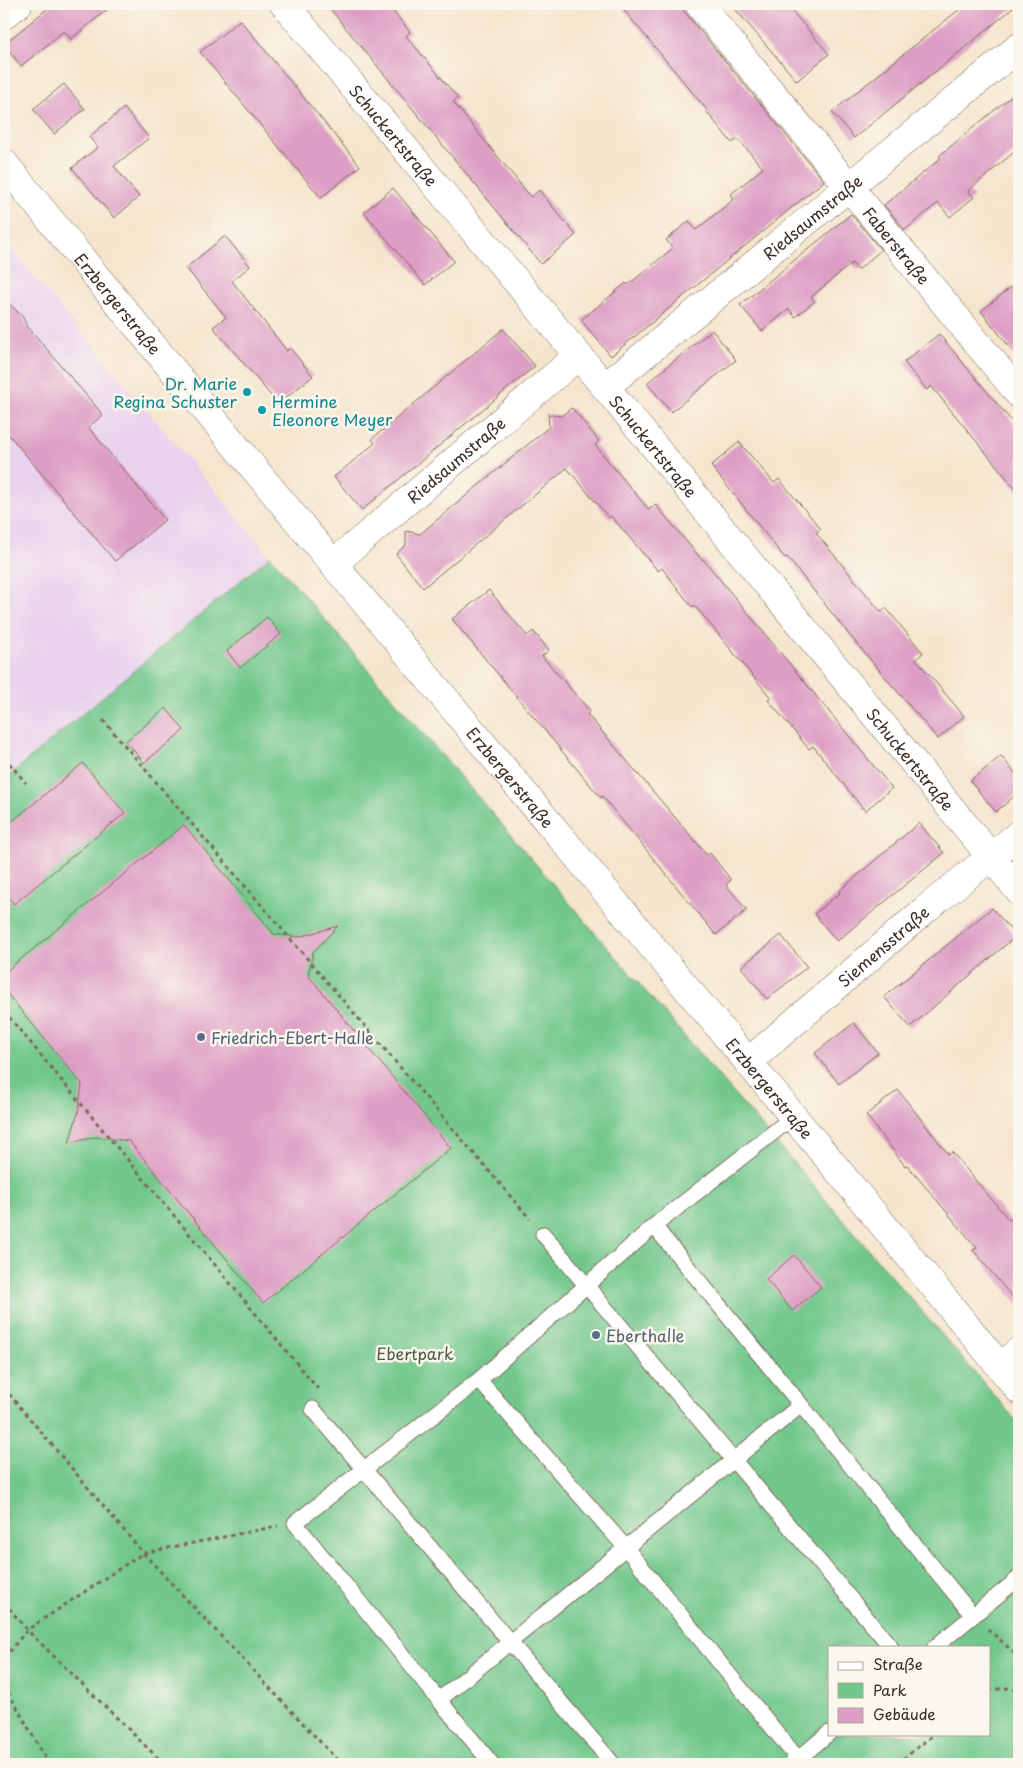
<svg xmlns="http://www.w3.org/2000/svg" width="1023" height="1768" font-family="'Playpen Sans',sans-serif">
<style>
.built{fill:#e9d2ee}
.green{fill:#71c78c;stroke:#567855;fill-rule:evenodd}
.building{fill:#dd9ec5}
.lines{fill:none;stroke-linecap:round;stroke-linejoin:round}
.service-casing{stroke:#7c6b5b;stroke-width:17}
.minor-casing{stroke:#7c6b5b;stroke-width:29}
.secondary-casing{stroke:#7c6b5b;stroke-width:29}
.path{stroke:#7c6b5b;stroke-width:3;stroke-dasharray:4 4;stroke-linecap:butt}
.service{stroke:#fff;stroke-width:15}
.minor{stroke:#fff;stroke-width:28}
.secondary{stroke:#fff;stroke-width:28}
.culture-dot{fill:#0f9aa8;stroke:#fbf7ec;stroke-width:2}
.service-dot{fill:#5c6f8a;stroke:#fbf7ec;stroke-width:2}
.labels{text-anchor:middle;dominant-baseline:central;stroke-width:5;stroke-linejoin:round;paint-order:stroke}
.street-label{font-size:16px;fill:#3b2a1e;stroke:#fbf7ec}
.culture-label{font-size:16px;fill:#0d838f;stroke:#fbf7ec;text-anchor:end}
.service-label{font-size:16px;fill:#4e5e75;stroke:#fbf7ec;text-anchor:start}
.park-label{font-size:16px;fill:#4b593f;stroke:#fbf7ec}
</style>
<rect width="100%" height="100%" fill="#fbf7ec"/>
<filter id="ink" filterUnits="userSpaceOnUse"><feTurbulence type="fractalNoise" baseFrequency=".02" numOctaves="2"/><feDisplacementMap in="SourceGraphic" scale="10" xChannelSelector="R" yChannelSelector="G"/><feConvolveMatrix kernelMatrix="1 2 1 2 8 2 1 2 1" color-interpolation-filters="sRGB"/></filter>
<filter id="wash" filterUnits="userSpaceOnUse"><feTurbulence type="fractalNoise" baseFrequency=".0096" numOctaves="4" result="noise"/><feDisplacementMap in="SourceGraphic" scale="20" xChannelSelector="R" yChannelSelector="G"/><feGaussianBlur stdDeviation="1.12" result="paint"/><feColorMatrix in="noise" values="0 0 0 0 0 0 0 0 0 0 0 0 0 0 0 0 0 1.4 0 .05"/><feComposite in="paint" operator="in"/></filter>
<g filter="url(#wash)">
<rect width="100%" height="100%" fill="#f5e5cd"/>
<!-- built -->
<path class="built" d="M 4,241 L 270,556 L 4,780 Z"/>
<!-- green -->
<path class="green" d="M 270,556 L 1019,1424 L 1019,1764 L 4,1764 L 4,780 ZM 829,1647 L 989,1647 L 989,1734 L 829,1734 Z"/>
<g id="blocks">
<!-- building -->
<path class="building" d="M 53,4 L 114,4 L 71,39 L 64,31 L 21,66 L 4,44 Z
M 326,4 L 387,4 L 410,32 L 406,36 L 458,98 L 453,102 L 531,197 L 539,190 L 576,235 L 541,264 Z
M 619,4 L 678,4 L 824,181 L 611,356 L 581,320 L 626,283 L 628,285 L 673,248 L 666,240 L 689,221 L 696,230 L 734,199 L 731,194 L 763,168 L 738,139 L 732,143 L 706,111 L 707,110 Z
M 731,4 L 786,4 L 829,54 L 797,81 Z
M 966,4 L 1018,4 L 854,138 L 832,112 Z
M 240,20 L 360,166 L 321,198 L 200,52 Z
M 64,84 L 85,109 L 54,134 L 33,109 Z
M 1019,90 L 1019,148 L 968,191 L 974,197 L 950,217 L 938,203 L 905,230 L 884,205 L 941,158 L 939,156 Z
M 124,108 L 149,138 L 114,166 L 139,197 L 114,218 L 72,168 L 98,147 L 89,137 Z
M 393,188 L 454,261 L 425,285 L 364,212 Z
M 851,214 L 881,250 L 858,270 L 852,263 L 811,297 L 815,301 L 795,317 L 789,309 L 762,331 L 740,305 Z
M 225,236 L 250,266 L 232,281 L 287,351 L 290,348 L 313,376 L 278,404 L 213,327 L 226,317 L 186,268 Z
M 1011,287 L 1019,298 L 1019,359 L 981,311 Z
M 4,299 L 22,316 L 27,326 L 103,415 L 88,427 L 165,520 L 115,561 L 4,429 Z
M 503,329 L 535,366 L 362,510 L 334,477 L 375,443 L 372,439 Z
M 712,330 L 736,360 L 671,412 L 647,383 Z
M 939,334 L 1019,430 L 1019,493 L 931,386 L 927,390 L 904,362 Z
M 572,408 L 599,441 L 595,445 L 649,510 L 655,504 L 702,560 L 703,559 L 892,788 L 865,811 L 813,746 L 809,749 L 768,700 L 771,698 L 714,629 L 694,605 L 692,607 L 662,568 L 658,571 L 611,516 L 609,518 L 567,468 L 423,588 L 396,554 L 406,545 L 406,531 L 420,534 L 549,427 L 548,414 L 561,416 Z
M 739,442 L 774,483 L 779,479 L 821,529 L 816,533 L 881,612 L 886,608 L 923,653 L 916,659 L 964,716 L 938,739 L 851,637 L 787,557 L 785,558 L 711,466 Z
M 489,590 L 527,636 L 533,631 L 549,650 L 542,656 L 590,711 L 587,714 L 707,855 L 710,853 L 731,880 L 726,885 L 747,910 L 716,935 L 602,796 L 601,798 L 452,619 Z
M 267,617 L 281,634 L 240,668 L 227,651 Z
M 166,708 L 184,730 L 144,763 L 126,741 Z
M 1001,756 L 1019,778 L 1019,792 L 996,812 L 970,781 Z
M 83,763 L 125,813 L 14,904 L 4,892 L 4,828 Z
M 919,823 L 944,853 L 837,941 L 814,914 L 840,893 L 839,891 Z
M 184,825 L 274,934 L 298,937 L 338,926 L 313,952 L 308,975 L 451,1148 L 263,1303 L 129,1141 L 96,1137 L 69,1143 L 78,1113 L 82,1084 L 4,990 L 4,973 Z
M 992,908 L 1016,936 L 910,1027 L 884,997 Z
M 781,935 L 807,967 L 767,999 L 741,967 Z
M 854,1023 L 878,1053 L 839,1084 L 815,1053 Z
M 898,1090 L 949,1155 L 952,1152 L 1009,1220 L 1011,1219 L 1019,1231 L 1019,1305 L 973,1250 L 977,1248 L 907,1165 L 905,1166 L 866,1115 Z
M 794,1255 L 821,1287 L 792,1311 L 766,1279 Z"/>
</g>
</g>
<g filter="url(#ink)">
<use href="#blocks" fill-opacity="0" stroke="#7c6b5b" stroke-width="1"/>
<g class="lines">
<!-- service casing -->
<g class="service-casing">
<path id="service" d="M 654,1226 L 793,1117
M 543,1234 L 891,1647
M 479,1380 L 626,1548 L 798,1759
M 313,1409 L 613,1764
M 935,1647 L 1019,1578
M 439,1700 L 295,1523 L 479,1380 L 654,1226 L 801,1405
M 492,1764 L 439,1700 L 801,1405 L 973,1616
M 792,1764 L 829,1733"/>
</g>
<!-- minor casing -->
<g class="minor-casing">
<g id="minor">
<path id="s1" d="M 284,4 L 630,417 L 1019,891"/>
<path id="s2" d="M 699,4 L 1019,394"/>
<path id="s3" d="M 4,163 C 338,576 683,979 1019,1390"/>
<path id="s4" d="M 605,387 L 1019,47"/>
<path id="s5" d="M 333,564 L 578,356"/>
<path id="s6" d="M 748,1062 L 926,909 L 1019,834"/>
<path d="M 1000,1367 L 1019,1351"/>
</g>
</g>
<!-- secondary casing -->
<g class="secondary-casing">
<path id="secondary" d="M 4,15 L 18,4"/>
</g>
<!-- path -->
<path class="path" d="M 103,720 L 530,1219
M 4,757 L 26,783
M 4,1011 L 318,1389
M 4,1388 L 143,1553 L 341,1764
M 4,1602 L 27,1630 L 164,1764
M 988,1629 L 1019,1657
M 4,1658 L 27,1630 L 143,1553 L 278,1526
M 4,1685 L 49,1764
M 989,1690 L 1007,1688 L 1019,1692
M 897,1764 L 934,1734"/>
<!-- service -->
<use href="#service" class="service"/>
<!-- minor -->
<use href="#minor" class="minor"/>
<!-- secondary -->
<use href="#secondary" class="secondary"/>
</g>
</g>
<!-- markers -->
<g class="culture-dot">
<circle cx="247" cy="392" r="5"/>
<circle cx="262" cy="410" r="5"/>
</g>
<g class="service-dot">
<circle cx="201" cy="1037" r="5"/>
<circle cx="596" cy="1335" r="5"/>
</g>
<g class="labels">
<!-- street labels -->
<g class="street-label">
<text stroke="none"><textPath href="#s1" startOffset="171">Schuckertstraße</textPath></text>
<text stroke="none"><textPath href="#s4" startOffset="268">Riedsaumstraße</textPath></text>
<text stroke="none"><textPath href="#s2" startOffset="312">Faberstraße</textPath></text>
<text stroke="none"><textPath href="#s3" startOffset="181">Erzbergerstraße</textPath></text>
<text stroke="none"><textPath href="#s1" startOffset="576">Schuckertstraße</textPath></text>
<text stroke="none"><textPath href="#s5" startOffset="161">Riedsaumstraße</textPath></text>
<text stroke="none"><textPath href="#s1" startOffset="981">Schuckertstraße</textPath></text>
<text stroke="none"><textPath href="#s3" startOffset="796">Erzbergerstraße</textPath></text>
<text stroke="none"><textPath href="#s6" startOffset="178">Siemensstraße</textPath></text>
<text stroke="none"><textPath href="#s3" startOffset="1201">Erzbergerstraße</textPath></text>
</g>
<!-- culture labels -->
<g class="culture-label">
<text x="237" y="383">Dr. Marie<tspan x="237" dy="18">Regina Schuster</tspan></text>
<text x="272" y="401" text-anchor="start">Hermine<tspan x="272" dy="18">Eleonore Meyer</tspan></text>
</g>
<!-- service labels -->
<g class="service-label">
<text x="211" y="1037">Friedrich-Ebert-Halle</text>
<text x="606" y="1335">Eberthalle</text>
</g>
<!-- park labels -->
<g class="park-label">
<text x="415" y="1353">Ebertpark</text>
</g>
</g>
<!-- margin -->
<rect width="1023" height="1768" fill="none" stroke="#fbf7ec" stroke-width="20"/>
<!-- legend -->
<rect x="828" y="1646" width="162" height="90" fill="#fbf7ec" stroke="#aea59a"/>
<rect x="838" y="1662" width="25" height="8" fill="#ffffff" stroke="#aea59a"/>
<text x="873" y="1670" font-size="15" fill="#3b2a1e">Straße</text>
<rect x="838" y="1683" width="25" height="15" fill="#71c78c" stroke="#aea59a"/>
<text x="873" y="1696" font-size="15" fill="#3b2a1e">Park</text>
<rect x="838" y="1708" width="25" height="15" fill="#dd9ec5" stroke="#aea59a"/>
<text x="873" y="1720" font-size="15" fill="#3b2a1e">Gebäude</text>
</svg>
